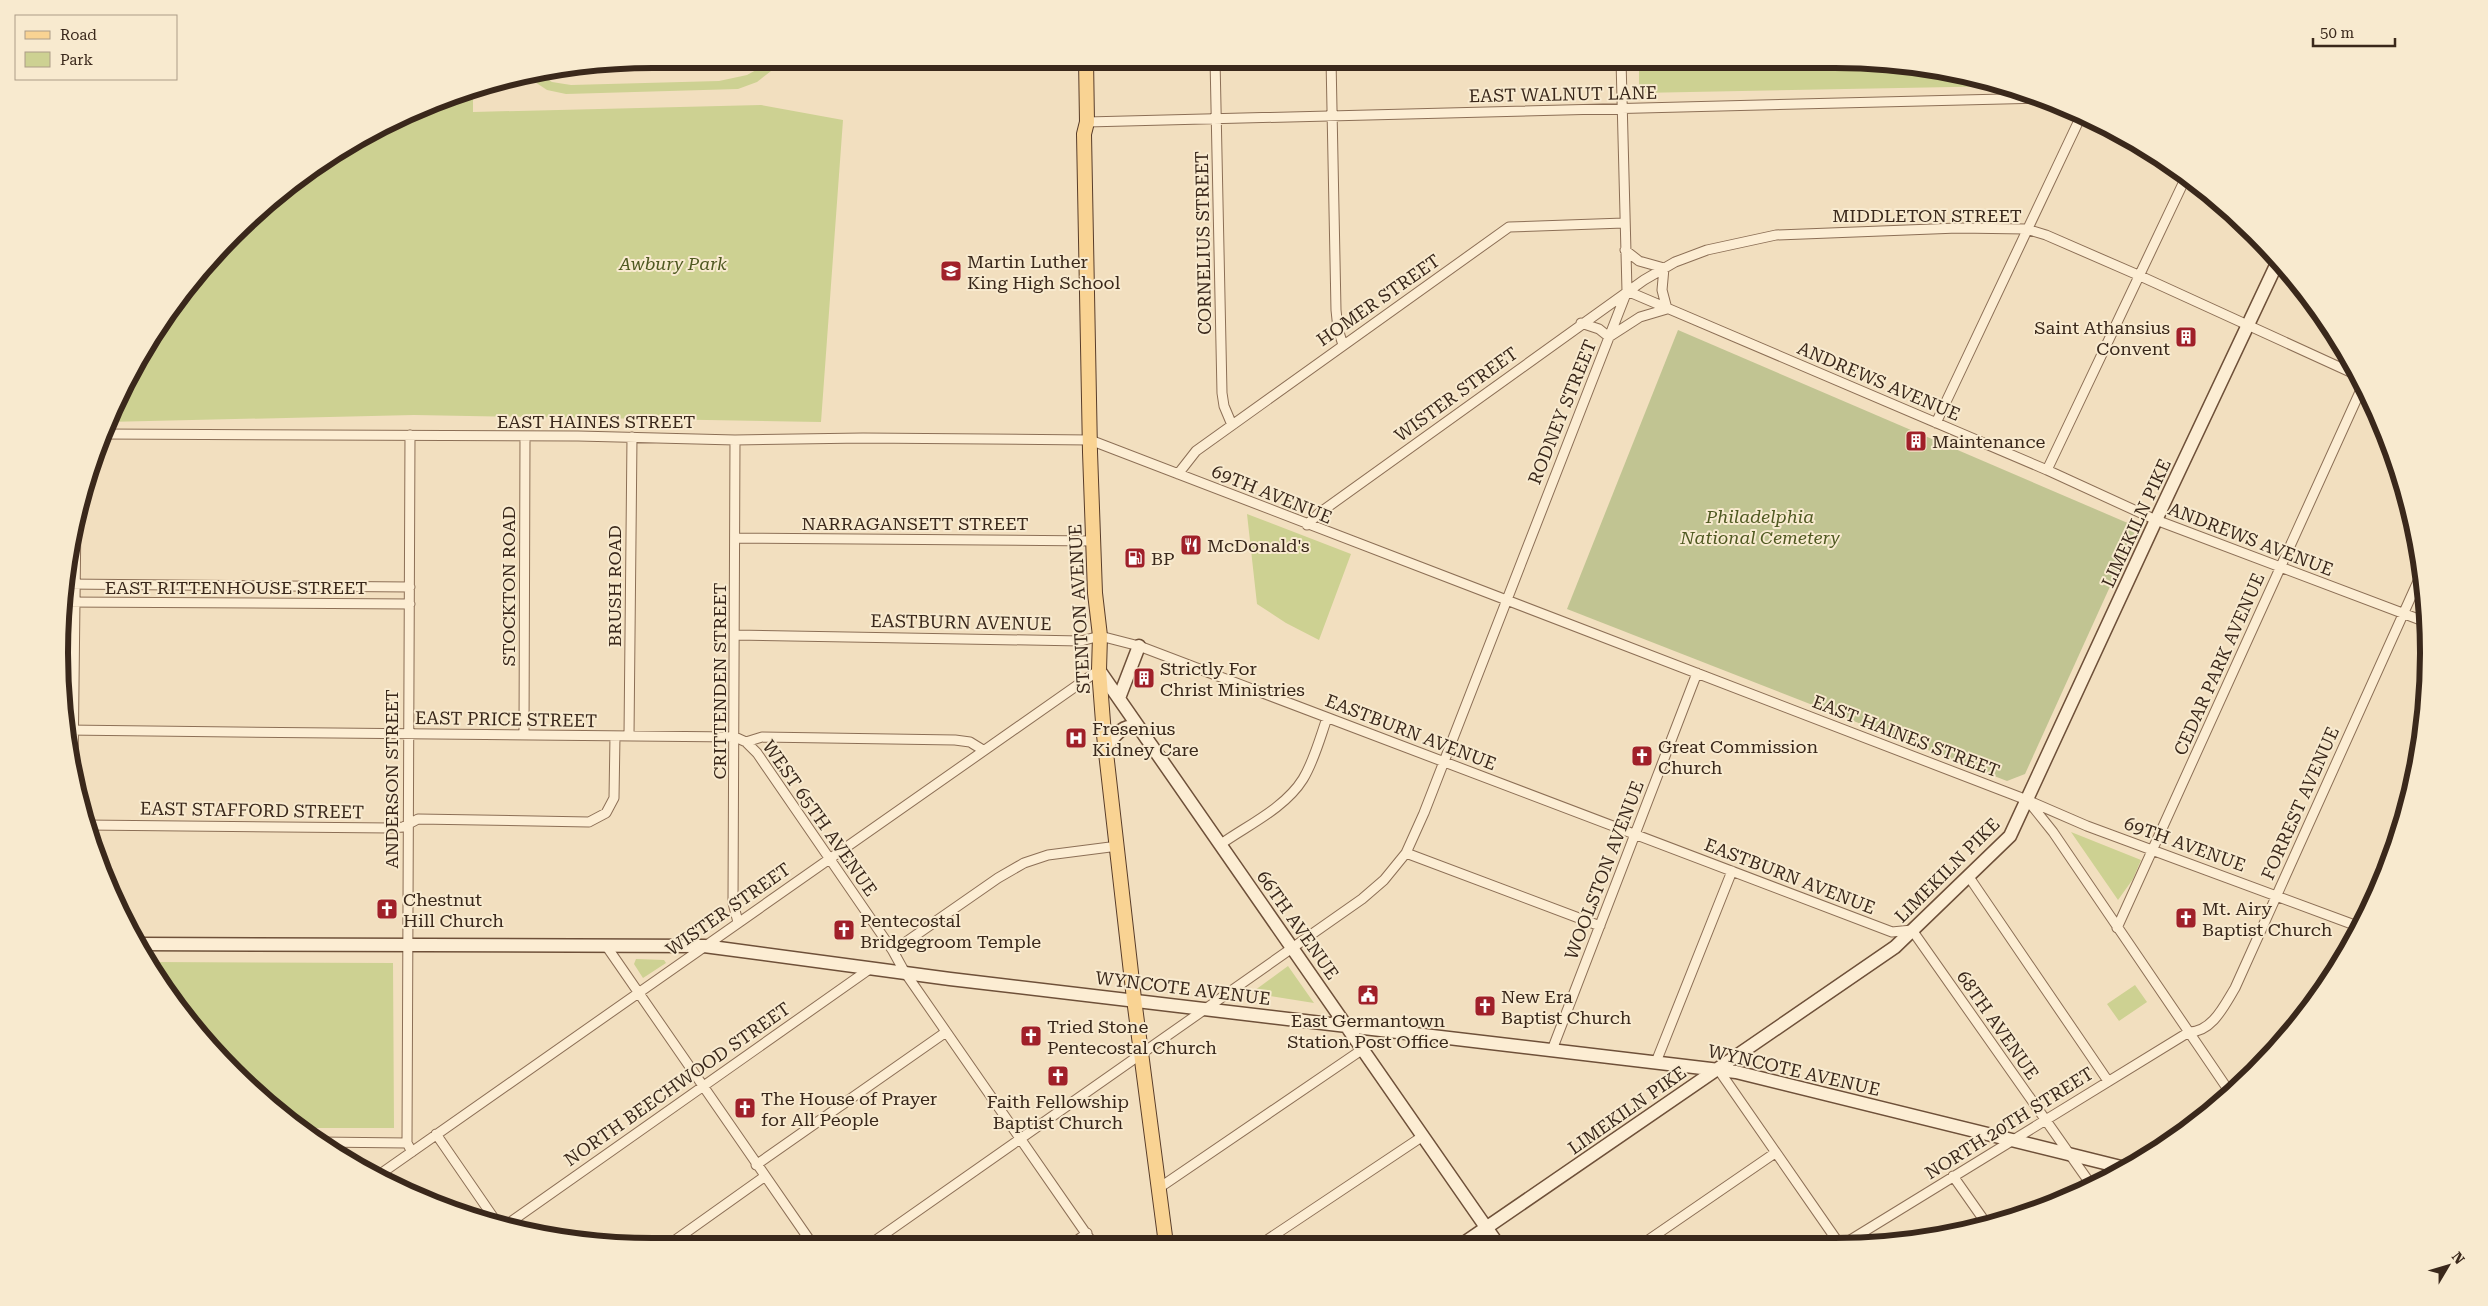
<svg xmlns="http://www.w3.org/2000/svg" width="2488" height="1306" font-family="'Roboto Serif',serif">
<style>
.green{fill:#cdd192}
.cemetery{fill:#c1c492}
.lines{fill:none;stroke-linecap:round;stroke-linejoin:round}
.street-casing{stroke:#8c6f56;stroke-width:11}
.secondary-casing{stroke:#6e5039;stroke-width:15}
.primary-casing{stroke:#593d2a;stroke-width:16}
.street{stroke:#fcedd3;stroke-width:9}
.secondary{stroke:#fcedd3;stroke-width:12}
.primary{stroke:#f9d393;stroke-width:14}
.labels{text-anchor:middle;dominant-baseline:central;stroke-width:4;stroke-linejoin:round;paint-order:stroke}
.street-label{font-size:18px;fill:#3a281b;stroke:#f8eacf}
.poi-label{font-size:18px;fill:#3a281b;stroke:#f8eacf;text-anchor:start}
.park-label{font-size:18px;font-style:italic;fill:#4e5820;stroke:#f8eacf}
.rim{fill:none;stroke:#3a281b;stroke-width:6}
</style>
<rect width="100%" height="100%" fill="#f2dfbf"/>
<!-- green -->
<path class="green" d="M 768,59 L 782,59 L 775,68 L 757,82 L 738,89 L 566,94 L 547,90 L 523,74 L 534,71 L 552,82 L 571,85 L 719,81 L 747,75 L 758,69 Z
M 1639,60 L 1874,60 L 1989,79 L 2007,86 L 1639,93 Z
M 473,87 L 473,112 L 761,105 L 843,120 L 821,422 L 414,415 L 106,422 L 159,323 L 206,261 L 291,182 L 356,138 L 462,90 Z
M 1247,514 L 1351,554 L 1319,640 L 1286,623 L 1257,604 Z
M 2071,832 L 2141,860 L 2133,879 L 2118,900 Z
M 636,959 L 664,960 L 666,963 L 643,978 L 634,964 Z
M 148,962 L 393,963 L 394,1128 L 297,1128 L 291,1124 C 238,1075 182,1027 148,962 Z
M 1288,966 L 1314,1003 L 1251,993 Z
M 2135,985 L 2147,1002 L 2119,1021 L 2107,1004 Z"/>
<!-- cemetery -->
<path class="cemetery" d="M 1678,330 L 2137,527 L 2025,774 L 2007,781 L 1567,609 Z"/>
<g class="lines">
<!-- street casing -->
<g class="street-casing">
<path id="street" d="M 1215,59 L 1222,393 L 1224,406 L 1232,425
M 1331,59 L 1336,310 L 1338,329 L 1343,345
M 1087,122 L 2040,98
M 1627,291 L 2047,470 L 2156,520 L 2426,622
M 1581,323 L 1599,329 L 1609,337 L 1640,317 L 1667,309 L 1662,290 L 1664,268 L 1639,261 L 1625,250
M 1936,423 L 2082,114
M 101,434 L 578,436 L 735,440 L 863,438 L 1090,440 L 2027,800 L 2087,826 L 2360,927
M 410,435 L 407,1143 L 412,1152
M 735,440 L 733,903 L 738,922
M 2047,470 L 2187,175
M 1178,474 L 1196,451 L 1509,227 L 1624,223
M 1307,525 L 1318,514 L 1644,280 L 1675,262 L 1707,250 L 1776,235 L 1958,228 L 2026,229 L 2046,235 L 2138,275 L 2359,376
M 735,538 L 1094,541
M 65,584 L 410,587
M 62,602 L 410,604
M 735,635 L 1081,641 L 1100,636 L 1139,646 L 1892,932 L 1912,930 L 2092,1186
M 66,730 C 289,732 512,736 735,737 L 746,742 L 757,753 L 893,951 L 904,971 L 1094,1245
M 524,735 L 525,437
M 629,736 L 632,437
M 746,742 L 762,737 L 955,740 L 970,742 L 983,750
M 73,770 L 76,516
M 2029,802 L 2053,832 L 2229,1091
M 85,825 L 391,828 L 403,827 L 418,819 L 589,822 L 606,813 L 614,798 L 615,736
M 1221,844 C 1248,825 1285,808 1303,779 C 1314,761 1320,738 1327,718
M 1406,853 L 1600,926
M 1969,877 L 2108,1081
M 2117,928 L 2363,385
M 607,947 L 813,1245
M 893,951 L 998,878 L 1024,863 L 1048,855 L 1118,846
M 1552,1050 L 1697,673
M 1656,1062 L 1732,871
M 1718,1069 L 1838,1242
M 436,1134 L 500,1227
M 320,1142 L 407,1143
M 756,1165 L 946,1032
M 1953,1176 L 1986,1223
M 376,1177 L 1099,670
M 1159,1188 L 1363,1049
M 502,1228 L 871,968
M 1847,1242 L 2189,1032 C 2212,1032 2224,1006 2235,988 L 2423,570
M 1644,1243 L 1775,1153
M 1261,1244 L 1423,1136
M 869,1245 L 1362,899 L 1384,880 L 1406,853 L 1424,813 L 1627,291 L 1621,60
M 1071,1245 L 1087,1233
M 667,1246 L 764,1177"/>
</g>
<!-- secondary casing -->
<g class="secondary-casing">
<path id="secondary" d="M 1099,670 L 1497,1243
M 1119,698 L 1139,646
M 1105,748 C 1115,736 1121,725 1137,726
M 138,944 L 704,946 L 950,979 L 1736,1072 L 2125,1168
M 1464,1243 L 1895,947 L 2010,836 L 2156,520 L 2279,259"/>
</g>
<!-- primary casing -->
<g class="primary-casing">
<path id="primary" d="M 1086,59 L 1087,122 L 1084,134 L 1090,452 L 1095,593 L 1100,636 L 1099,670 L 1104,735 L 1134,999 L 1166,1244"/>
</g>
<!-- street -->
<use href="#street" class="street"/>
<!-- secondary -->
<use href="#secondary" class="secondary"/>
<!-- primary -->
<use href="#primary" class="primary"/>
</g>
<!-- icons -->
<defs>
<g id="school-square" transform="scale(1.125)"><rect x="-9" y="-9" width="18" height="18" rx="4" fill="#a02029" stroke="#f8eacf"/><path d="M0-5L7-2L0 1L-7-2ZM-4 1L0 2.5L4 1V4Q0 6-4 4Z" fill="#fff"/></g>
<g id="building-square" transform="scale(1.125)"><rect x="-9" y="-9" width="18" height="18" rx="4" fill="#a02029" stroke="#f8eacf"/><path d="M-4-6H4V6H1V3H-1V6H-4ZM-2.5-4.3h1.7v1.8h-1.7ZM.8-4.3h1.7v1.8H.8ZM-2.5-1h1.7V.8h-1.7ZM.8-1h1.7V.8H.8Z" fill="#fff"/></g>
<g id="restaurant-square" transform="scale(1.125)"><rect x="-9" y="-9" width="18" height="18" rx="4" fill="#a02029" stroke="#f8eacf"/><path d="M-5-6h1v4h1v-4h1v4h1v-4h1v5L-1.5 .5V6h-2V.5L-5-1ZM5-6V6H3V1.5H1.5Q1.5-4 5-6Z" fill="#fff"/></g>
<g id="fuel-square" transform="scale(1.125)"><rect x="-9" y="-9" width="18" height="18" rx="4" fill="#a02029" stroke="#f8eacf"/><path d="M-5.5-6h7V0h2V4h1.3V-2.5L3-4.5l.8-.8L6-3V5H2.5V1h-1V6h-7ZM-4.2-4.7v3.2H.2V-4.7Z" fill="#fff"/></g>
<g id="hospital-square" transform="scale(1.125)"><rect x="-9" y="-9" width="18" height="18" rx="4" fill="#a02029" stroke="#f8eacf"/><path d="M-5-5h3v3.5h4V-5h3V5h-3V1.5h-4V5h-3Z" fill="#fff"/></g>
<g id="church-square" transform="scale(1.125)"><rect x="-9" y="-9" width="18" height="18" rx="4" fill="#a02029" stroke="#f8eacf"/><path d="M-1.2-6h2.4v3.5h3.3v2.4h-3.3V6h-2.4V-.1h-3.3v-2.4h3.3Z" fill="#fff"/></g>
<g id="civic-square" transform="scale(1.125)"><rect x="-9" y="-9" width="18" height="18" rx="4" fill="#a02029" stroke="#f8eacf"/><path d="M-.6-6.5H3V-4.5H.6V-3L4-1V1h2V6H-6V1h2V-1L-.6-3ZM-1.2 2.5V6h2.4V2.5Z" fill="#fff"/></g>
</defs>
<g fill-rule="evenodd">
<use href="#school-square" x="951" y="271"/>
<use href="#building-square" x="2186" y="337"/>
<use href="#building-square" x="1916" y="441"/>
<use href="#restaurant-square" x="1191" y="545"/>
<use href="#fuel-square" x="1135" y="558"/>
<use href="#building-square" x="1144" y="678"/>
<use href="#hospital-square" x="1076" y="738"/>
<use href="#church-square" x="1642" y="756"/>
<use href="#church-square" x="387" y="909"/>
<use href="#church-square" x="2186" y="918"/>
<use href="#church-square" x="844" y="930"/>
<use href="#civic-square" x="1368" y="995"/>
<use href="#church-square" x="1485" y="1006"/>
<use href="#church-square" x="1031" y="1036"/>
<use href="#church-square" x="1058" y="1076"/>
<use href="#church-square" x="745" y="1108"/>
</g>
<g class="labels">
<!-- street labels -->
<g class="street-label">
<text transform="translate(1563 94) rotate(-1)">EAST WALNUT LANE</text>
<text x="1927" y="215">MIDDLETON STREET</text>
<text transform="translate(1203 243) rotate(-91)">CORNELIUS STREET</text>
<text transform="translate(1378 300) rotate(-35)">HOMER STREET</text>
<text transform="translate(1879 381) rotate(23)">ANDREWS AVENUE</text>
<text transform="translate(1456 394) rotate(-36)">WISTER STREET</text>
<text transform="translate(1562 412) rotate(-68)">RODNEY STREET</text>
<text x="596" y="421">EAST HAINES STREET</text>
<text transform="translate(1272 494) rotate(22)">69TH AVENUE</text>
<text x="915" y="523">NARRAGANSETT STREET</text>
<text transform="translate(2136 523) rotate(-65)">LIMEKILN PIKE</text>
<text transform="translate(2251 539) rotate(21)">ANDREWS AVENUE</text>
<text transform="translate(508 586) rotate(-90)">STOCKTON ROAD</text>
<text transform="translate(614 586) rotate(-90)">BRUSH ROAD</text>
<text x="236" y="587">EAST RITTENHOUSE STREET</text>
<text transform="translate(1079 609) rotate(-93)">STENTON AVENUE</text>
<text transform="translate(961 622) rotate(1)">EASTBURN AVENUE</text>
<text transform="translate(2219 664) rotate(-66)">CEDAR PARK AVENUE</text>
<text transform="translate(719 681) rotate(-90)">CRITTENDEN STREET</text>
<text transform="translate(506 719) rotate(1)">EAST PRICE STREET</text>
<text transform="translate(1411 732) rotate(21)">EASTBURN AVENUE</text>
<text transform="translate(1906 736) rotate(21)">EAST HAINES STREET</text>
<text transform="translate(391 779) rotate(-90)">ANDERSON STREET</text>
<text transform="translate(2300 803) rotate(-66)">FORREST AVENUE</text>
<text transform="translate(252 810) rotate(1)">EAST STAFFORD STREET</text>
<text transform="translate(820 818) rotate(55)">WEST 65TH AVENUE</text>
<text transform="translate(2185 844) rotate(20)">69TH AVENUE</text>
<text transform="translate(1604 870) rotate(-69)">WOOLSTON AVENUE</text>
<text transform="translate(1947 870) rotate(-45)">LIMEKILN PIKE</text>
<text transform="translate(1790 876) rotate(21)">EASTBURN AVENUE</text>
<text transform="translate(728 909) rotate(-35)">WISTER STREET</text>
<text transform="translate(1298 925) rotate(55)">66TH AVENUE</text>
<text transform="translate(1183 988) rotate(7)">WYNCOTE AVENUE</text>
<text transform="translate(1998 1025) rotate(55)">68TH AVENUE</text>
<text transform="translate(1794 1070) rotate(13)">WYNCOTE AVENUE</text>
<text transform="translate(677 1084) rotate(-35)">NORTH BEECHWOOD STREET</text>
<text transform="translate(1627 1110) rotate(-35)">LIMEKILN PIKE</text>
<text transform="translate(2009 1123) rotate(-32)">NORTH 20TH STREET</text>
</g>
<!-- poi labels -->
<g class="poi-label">
<text x="967" y="261">Martin Luther<tspan x="967" dy="21">King High School</tspan></text>
<text x="2170" y="327" text-anchor="end">Saint Athansius<tspan x="2170" dy="21">Convent</tspan></text>
<text x="1932" y="441">Maintenance</text>
<text x="1207" y="545">McDonald's</text>
<text x="1151" y="558">BP</text>
<text x="1160" y="668">Strictly For<tspan x="1160" dy="21">Christ Ministries</tspan></text>
<text x="1092" y="728">Fresenius<tspan x="1092" dy="21">Kidney Care</tspan></text>
<text x="1658" y="746">Great Commission<tspan x="1658" dy="21">Church</tspan></text>
<text x="403" y="899">Chestnut<tspan x="403" dy="21">Hill Church</tspan></text>
<text x="2202" y="908">Mt. Airy<tspan x="2202" dy="21">Baptist Church</tspan></text>
<text x="860" y="920">Pentecostal<tspan x="860" dy="21">Bridgegroom Temple</tspan></text>
<text x="1501" y="996">New Era<tspan x="1501" dy="21">Baptist Church</tspan></text>
<text x="1368" y="1020" text-anchor="middle">East Germantown<tspan x="1368" dy="21">Station Post Office</tspan></text>
<text x="1047" y="1026">Tried Stone<tspan x="1047" dy="21">Pentecostal Church</tspan></text>
<text x="761" y="1098">The House of Prayer<tspan x="761" dy="21">for All People</tspan></text>
<text x="1058" y="1101" text-anchor="middle">Faith Fellowship<tspan x="1058" dy="21">Baptist Church</tspan></text>
</g>
<!-- park labels -->
<g class="park-label">
<text x="673" y="263">Awbury Park</text>
<text x="1760" y="516">Philadelphia<tspan x="1760" dy="21">National Cemetery</tspan></text>
</g>
</g>
<!-- crop -->
<path d="M0 0H2488V1306H0ZM653 68H1835A585 585 0 0 1 2420 653V653A585 585 0 0 1 1835 1238H653A585 585 0 0 1 68 653V653A585 585 0 0 1 653 68Z" fill="#f8eacf" fill-rule="evenodd"/>
<path class="rim" d="M653 68H1835A585 585 0 0 1 2420 653V653A585 585 0 0 1 1835 1238H653A585 585 0 0 1 68 653V653A585 585 0 0 1 653 68Z"/>
<!-- legend -->
<rect x="15" y="15" width="162" height="65" fill="#f8eacf" stroke="#ac9c87"/>
<rect x="25" y="31" width="25" height="8" fill="#f9d393" stroke="#ac9c87"/>
<text x="60" y="40" font-size="15" fill="#3a281b">Road</text>
<rect x="25" y="52" width="25" height="15" fill="#cdd192" stroke="#ac9c87"/>
<text x="60" y="65" font-size="15" fill="#3a281b">Park</text>
<!-- north arrow -->
<g transform="translate(2448 1266) rotate(52)" stroke="#f8eacf" stroke-width="4" paint-order="stroke">
<path d="M0-4L9 19L0 12L-9 19Z" fill="#3a281b"/>
<text y="-8" font-size="14" font-weight="bold" text-anchor="middle" fill="#3a281b">N</text>
</g>
<!-- scale -->
<path d="M2313 38v8h82v-8" fill="none" stroke="#3a281b" stroke-width="2.5"/>
<text x="2320" y="38" font-size="15" fill="#3a281b" stroke="#f8eacf" stroke-width="4" paint-order="stroke">50 m</text>
</svg>
